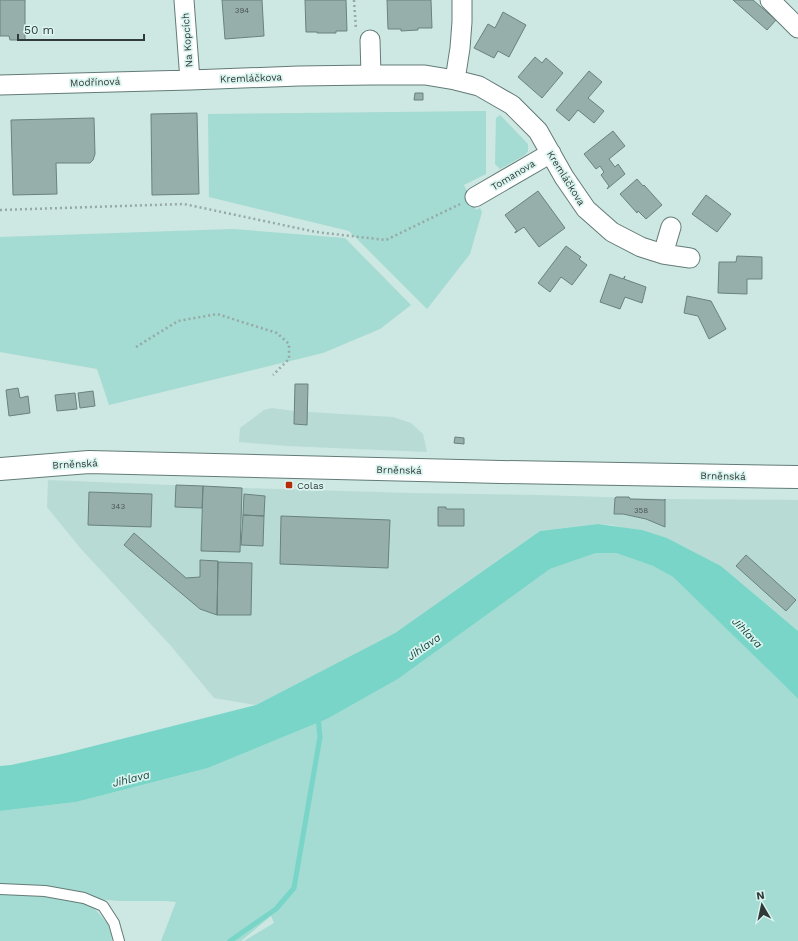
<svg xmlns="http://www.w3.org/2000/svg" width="798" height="941" font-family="'Work Sans',sans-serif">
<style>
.built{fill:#b8dcd5}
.green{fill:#a4dbd2}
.water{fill:#79d5c8}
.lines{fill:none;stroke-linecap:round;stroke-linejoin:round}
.stream{stroke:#79d5c8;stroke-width:5}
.building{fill:#96afaa;stroke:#6a827e}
.service-casing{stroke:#637b77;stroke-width:12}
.minor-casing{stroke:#637b77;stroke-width:21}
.primary-casing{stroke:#637b77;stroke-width:24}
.path{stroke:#95a9a5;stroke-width:2.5;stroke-dasharray:2 3;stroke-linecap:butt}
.service{stroke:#fff;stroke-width:10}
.minor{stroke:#fff;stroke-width:19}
.primary{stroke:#fff;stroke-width:22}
.poi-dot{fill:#b62b09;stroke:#daf4ef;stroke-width:1.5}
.labels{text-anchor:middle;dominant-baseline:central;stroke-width:3.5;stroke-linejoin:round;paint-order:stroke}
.number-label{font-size:8px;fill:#4a5754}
.street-label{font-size:10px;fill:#303a38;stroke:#daf4ef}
.poi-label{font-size:10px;fill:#303a38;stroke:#daf4ef;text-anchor:start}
.water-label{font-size:11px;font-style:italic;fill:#18433d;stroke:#daf4ef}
</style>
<rect width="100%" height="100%" fill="#cde7e2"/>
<!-- built -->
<path class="built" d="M 295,384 L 308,384 L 308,412 L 393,417 L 411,423 L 423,434 L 427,452 L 287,446 L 239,442 L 240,428 L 264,410 L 272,408 L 294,411 Z
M 48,480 L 243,488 L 410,493 L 540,495 L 668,499 L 798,500 L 798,631 L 721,566 L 667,538 L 612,525 L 598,524 L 540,531 L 395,633 L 256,705 L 214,698 L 171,646 L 81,549 L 47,507 Z"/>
<!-- green -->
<path class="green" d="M 486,111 L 486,174 L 464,185 L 476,210 L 480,208 L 482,212 L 470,254 L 427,309 L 349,231 L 209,197 L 208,114 Z
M 500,115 L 528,144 L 528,151 L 525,155 L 500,169 L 495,164 L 496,118 Z
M 233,229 L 345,238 L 411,305 L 380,329 L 323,353 L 109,405 L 97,369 L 0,352 L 0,237 Z
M 596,553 L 616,553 L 653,566 L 673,577 L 778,679 L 798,699 L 798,941 L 244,941 L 274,923 L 271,916 L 241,941 L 161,941 L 176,902 L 166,901 L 120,901 L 85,898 L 110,926 L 112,941 L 0,941 L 0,811 L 76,802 L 208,768 L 327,719 L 398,679 L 550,569 Z"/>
<!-- water -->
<path class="water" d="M 598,524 L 642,530 L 667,538 L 721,566 L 798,631 L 798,699 L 778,679 L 673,577 L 653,566 L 616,553 L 596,553 L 550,569 L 398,679 L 327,719 L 208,768 L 76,802 L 0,811 L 0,766 L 11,765 L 62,754 L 256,705 L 395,633 L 540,531 Z"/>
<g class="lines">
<!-- stream -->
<path class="stream" d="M 230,941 L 276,909 L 294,888 L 320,737 L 318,717"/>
</g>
<!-- building -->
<path class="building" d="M 0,0 L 25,0 L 25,40 L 10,40 L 9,36 L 0,36 Z
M 222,0 L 262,0 L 264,36 L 225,39 Z
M 305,0 L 346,0 L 347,31 L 336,31 L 336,33 L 317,33 L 317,32 L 306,32 Z
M 387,0 L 431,0 L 432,28 L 418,28 L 418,30 L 401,31 L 401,29 L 388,29 Z
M 733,0 L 753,0 L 776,20 L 767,30 Z
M 503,12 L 526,25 L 509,57 L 498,51 L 494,58 L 474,48 L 488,24 L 495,28 Z
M 535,57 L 542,63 L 546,58 L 563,73 L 542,98 L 518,77 Z
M 589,71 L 602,82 L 588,98 L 604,111 L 594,123 L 578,110 L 569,121 L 556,110 Z
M 415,93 L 423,93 L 423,100 L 414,100 Z
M 197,113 L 199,194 L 152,195 L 151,114 Z
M 94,118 L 95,154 L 93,160 L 90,163 L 56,163 L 57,194 L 13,195 L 11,120 Z
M 613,131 L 625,146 L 609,159 L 615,167 L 618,164 L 625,174 L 607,189 L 609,186 L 601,175 L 604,172 L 600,166 L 596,169 L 584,154 Z
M 637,179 L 643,186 L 644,185 L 662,205 L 646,219 L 638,211 L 637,213 L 620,194 Z
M 538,191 L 565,228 L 539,247 L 524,227 L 515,233 L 515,232 L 517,231 L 505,215 Z
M 706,195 L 731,214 L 717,232 L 692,214 Z
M 566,246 L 581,257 L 579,259 L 587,265 L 572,285 L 561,277 L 550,292 L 538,283 Z
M 737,256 L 762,257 L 762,279 L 747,279 L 747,294 L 718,293 L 719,262 L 736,262 Z
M 610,274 L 623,279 L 625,276 L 624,279 L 646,287 L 642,303 L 625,297 L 620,309 L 600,302 Z
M 687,296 L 711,301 L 726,329 L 709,339 L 698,316 L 684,313 Z
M 295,384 L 308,384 L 307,425 L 294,424 Z
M 18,388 L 20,398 L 28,396 L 30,413 L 9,416 L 6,390 Z
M 93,391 L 95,406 L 80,408 L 78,393 Z
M 75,393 L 77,409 L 57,411 L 55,395 Z
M 455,437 L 464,438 L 464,444 L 454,443 Z
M 176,485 L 203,486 L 202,508 L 175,507 Z
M 203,486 L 242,488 L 240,552 L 201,551 Z
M 89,492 L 152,494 L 151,527 L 88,525 Z
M 244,494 L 265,496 L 264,516 L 243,515 Z
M 616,497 L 629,497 L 630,499 L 665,500 L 665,499 L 665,527 L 646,519 L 623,514 L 614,514 L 615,498 Z
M 438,507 L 446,507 L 446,509 L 464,509 L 464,526 L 438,526 Z
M 243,515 L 264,516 L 263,546 L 241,545 Z
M 281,516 L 390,520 L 388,568 L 280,564 Z
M 134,533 L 186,578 L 200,577 L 200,560 L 218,561 L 217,615 L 200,609 L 124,545 Z
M 746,555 L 796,600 L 786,611 L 736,566 Z
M 218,562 L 252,563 L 251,615 L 217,615 Z"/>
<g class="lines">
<!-- service casing -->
<g class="service-casing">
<path id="service" d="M 0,889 L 45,891 L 84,898 L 103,906 L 114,923 L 119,941"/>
</g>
<!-- minor casing -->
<g class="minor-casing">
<path id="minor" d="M 184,0 L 190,80
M 770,0 L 798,28
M 370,40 L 371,75
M 455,80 L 460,48 L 462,22 L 462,0
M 0,85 L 190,80 L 299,76 L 371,75 L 425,75 L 455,80 L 479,86 L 512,105 L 538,131 L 564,177 L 586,209 L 612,232 L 641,247 L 663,254 L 690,258
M 475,197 L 551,153
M 663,254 L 671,227"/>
</g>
<!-- primary casing -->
<g class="primary-casing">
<path id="primary" d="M 0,469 L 89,462 L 501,472 L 798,477"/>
</g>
<!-- path -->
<path class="path" d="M 354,0 L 356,30
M 0,210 L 184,204 L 316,232 L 386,240 L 460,204
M 136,347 L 178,321 L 217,314 L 277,333 L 289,344 L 289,359 L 273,375"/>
<!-- service -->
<use href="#service" class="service"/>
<!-- minor -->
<use href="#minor" class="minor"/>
<!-- primary -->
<use href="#primary" class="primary"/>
</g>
<!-- markers -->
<rect class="poi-dot" x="285" y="481" width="8" height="8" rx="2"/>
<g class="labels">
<!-- number labels -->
<g class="number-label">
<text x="242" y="10">394</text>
<text x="118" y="506">343</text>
<text x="641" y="510">358</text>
</g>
<!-- street labels -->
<g class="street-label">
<text transform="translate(187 40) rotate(-94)">Na Kopcích</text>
<text transform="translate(251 78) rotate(-2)">Kremláčkova</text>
<text transform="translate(95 82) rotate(-2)">Modřínová</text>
<text transform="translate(513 175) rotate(-31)">Tomanova</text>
<text transform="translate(566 178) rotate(58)">Kremláčkova</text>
<text transform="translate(75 464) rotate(-3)">Brněnská</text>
<text transform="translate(399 470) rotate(1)">Brněnská</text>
<text transform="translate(723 476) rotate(1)">Brněnská</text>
</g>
<!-- poi labels -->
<g class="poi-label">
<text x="297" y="485">Colas</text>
</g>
<!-- water labels -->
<g class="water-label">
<text transform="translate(747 633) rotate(45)">Jihlava</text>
<text transform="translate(424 647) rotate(-35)">Jihlava</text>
<text transform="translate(131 779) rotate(-14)">Jihlava</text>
</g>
</g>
<!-- north arrow -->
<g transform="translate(762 905) rotate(351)" stroke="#daf4ef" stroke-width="3" paint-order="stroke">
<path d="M0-3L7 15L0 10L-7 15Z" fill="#303a38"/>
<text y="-6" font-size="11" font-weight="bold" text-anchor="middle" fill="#303a38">N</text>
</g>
<!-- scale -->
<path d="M18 34v6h126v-6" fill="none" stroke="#303a38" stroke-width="2"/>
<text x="24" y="34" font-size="12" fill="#303a38" stroke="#daf4ef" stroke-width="3" paint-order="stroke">50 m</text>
</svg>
